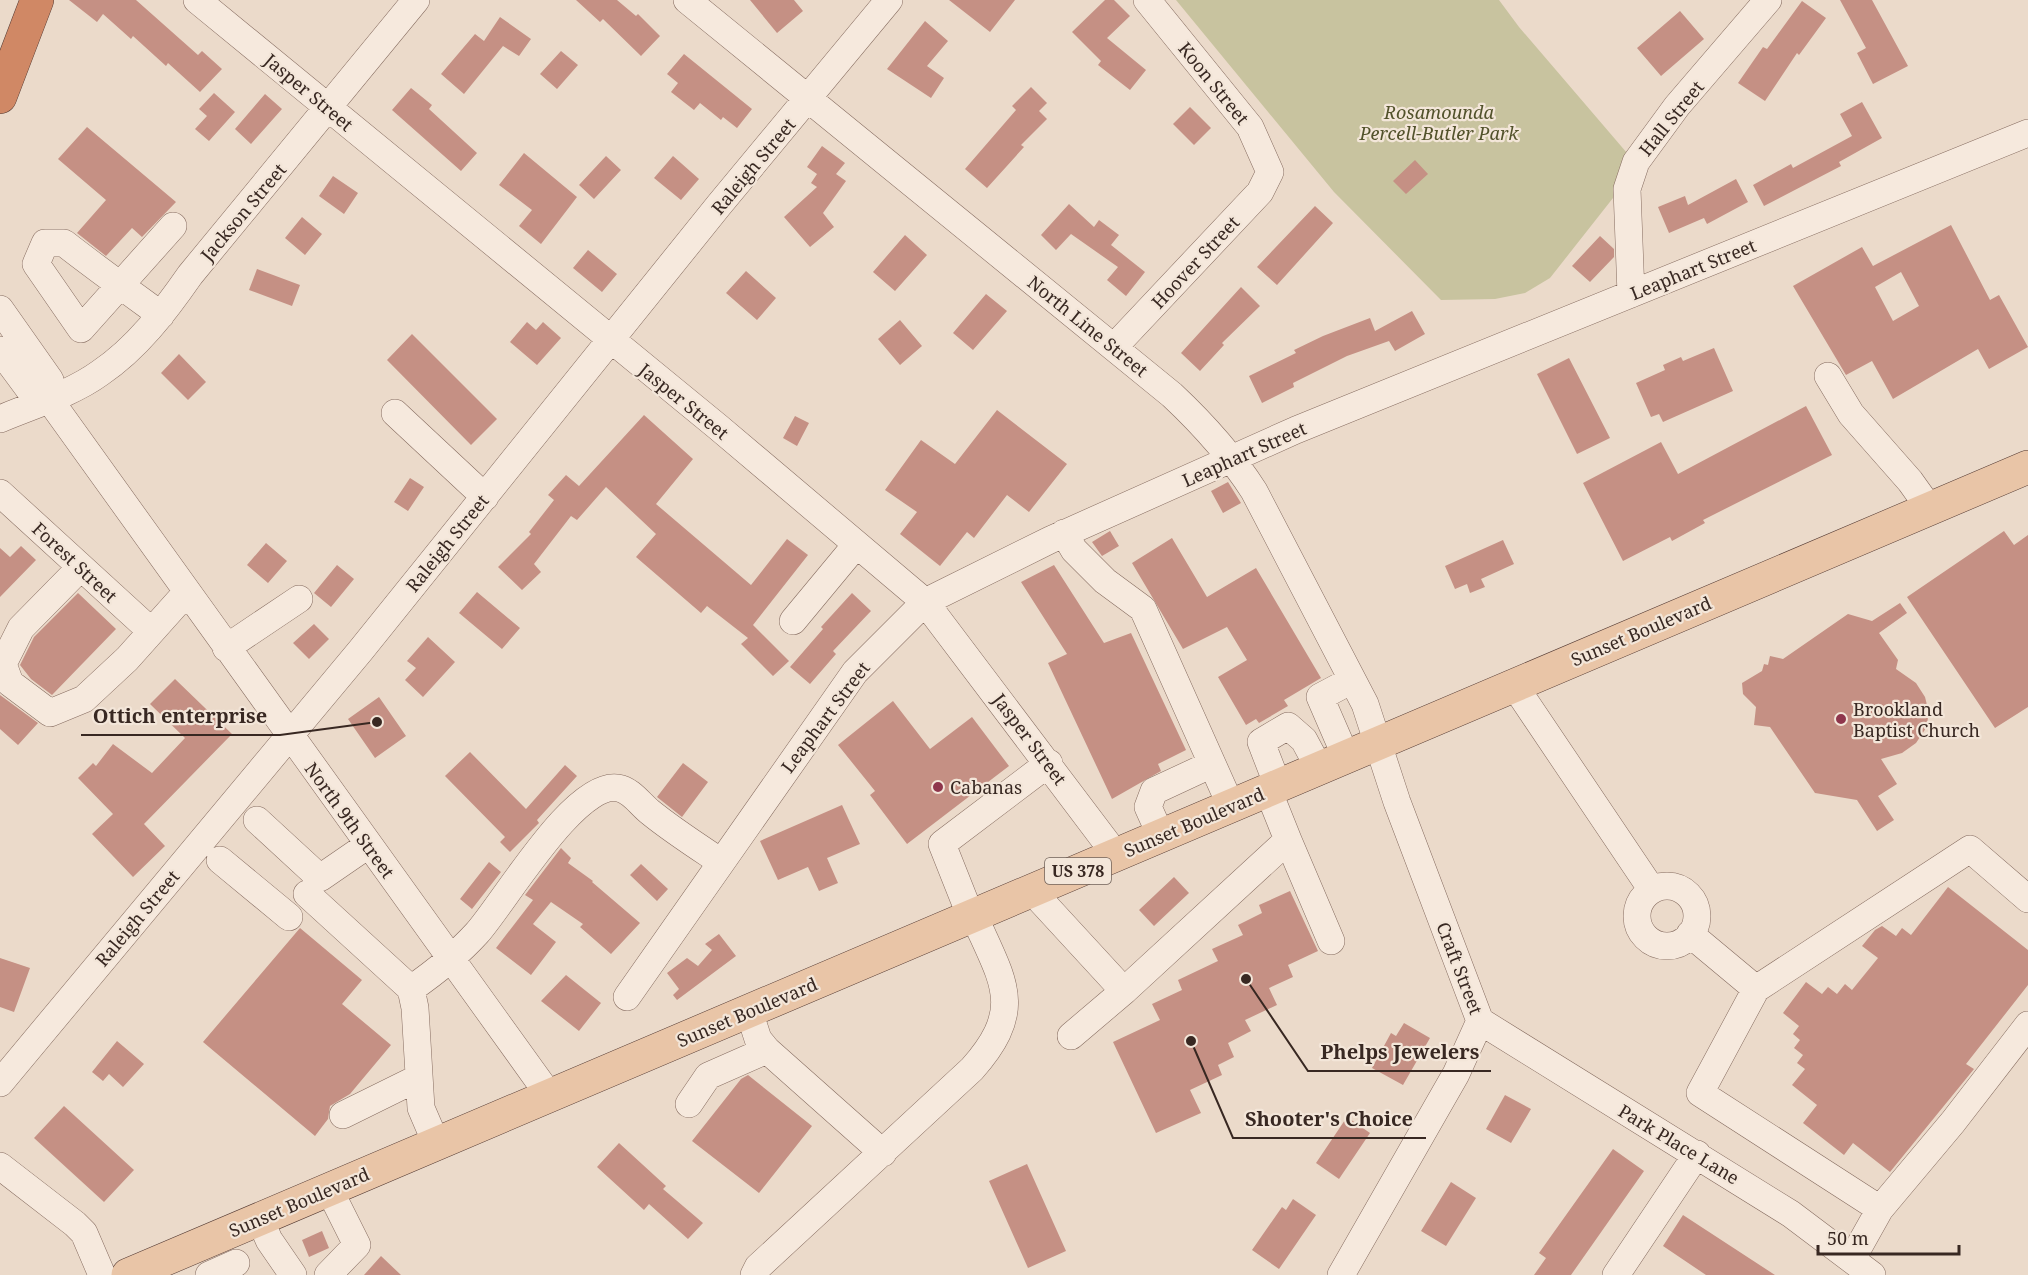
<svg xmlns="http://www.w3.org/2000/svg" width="2028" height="1275" font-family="'Noto Serif',serif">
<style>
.green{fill:#c8c39f}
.building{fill:#c59084;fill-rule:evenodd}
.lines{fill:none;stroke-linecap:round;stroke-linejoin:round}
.minor-casing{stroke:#866c60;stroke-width:28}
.major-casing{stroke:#553b34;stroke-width:34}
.highway-casing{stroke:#553b34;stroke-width:34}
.minor{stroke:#f6e9dd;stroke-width:27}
.major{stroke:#e9c5a7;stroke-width:33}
.highway{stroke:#d08865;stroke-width:33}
.poi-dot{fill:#8f364c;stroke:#f3e6d9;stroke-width:2}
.labels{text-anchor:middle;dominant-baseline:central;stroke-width:4.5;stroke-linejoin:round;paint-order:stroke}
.shield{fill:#f3e6d9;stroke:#706159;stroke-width:1.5}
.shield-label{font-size:16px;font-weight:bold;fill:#382822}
.street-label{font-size:18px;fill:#382822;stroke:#f3e6d9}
.park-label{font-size:18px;font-style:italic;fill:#52522b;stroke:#f3e6d9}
.poi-label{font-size:18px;fill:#382822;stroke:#f3e6d9;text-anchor:start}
.leader{fill:none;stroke:#382822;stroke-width:2}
.callout-dot{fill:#382822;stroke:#f3e6d9;stroke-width:2}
.callout-label{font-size:20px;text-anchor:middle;font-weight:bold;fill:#382822;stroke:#f3e6d9;stroke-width:4.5;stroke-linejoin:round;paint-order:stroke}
</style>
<rect width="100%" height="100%" fill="#ebdaca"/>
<!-- green -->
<path class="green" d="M 1176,0 L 1499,0 L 1519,27 L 1627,153 L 1613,198 L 1550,278 L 1525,293 L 1495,299 L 1441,300 L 1334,192 Z"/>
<!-- building -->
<path class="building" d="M 69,0 L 136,0 L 198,55 L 202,51 L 222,69 L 200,92 L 168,63 L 166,66 L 133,36 L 131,39 L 103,14 L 97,22 Z
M 576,0 L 617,0 L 636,16 L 638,14 L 660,36 L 641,56 L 603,19 L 600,22 Z
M 750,0 L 794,0 L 803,11 L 777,33 Z
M 949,0 L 1015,0 L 990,32 Z
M 1105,0 L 1114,0 L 1130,16 L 1107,38 L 1146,70 L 1130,90 L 1098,65 L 1101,61 L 1072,32 Z
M 1840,0 L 1872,0 L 1908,66 L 1873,84 L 1857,53 L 1866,48 Z
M 1802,1 L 1826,18 L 1799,55 L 1797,53 L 1765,101 L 1738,83 L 1763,47 L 1767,49 Z
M 1680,11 L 1704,39 L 1661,76 L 1637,48 Z
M 500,17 L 531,39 L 519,56 L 503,46 L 464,94 L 441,74 L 475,34 L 484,41 Z
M 925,21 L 948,41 L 927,66 L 944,78 L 931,98 L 887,69 Z
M 561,51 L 578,65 L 557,89 L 540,74 Z
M 684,54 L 752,109 L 737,128 L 723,117 L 721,120 L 700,103 L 694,110 L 671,92 L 678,83 L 667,74 Z
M 1031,87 L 1047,103 L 1039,111 L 1047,119 L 1021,145 L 1024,147 L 987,188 L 965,169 L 1016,110 L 1012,106 Z
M 411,88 L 432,105 L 429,109 L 477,153 L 461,171 L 392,110 Z
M 214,93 L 235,112 L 209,141 L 195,129 L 207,116 L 199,109 Z
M 265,94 L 282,109 L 251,144 L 235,129 Z
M 1862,102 L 1882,138 L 1839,162 L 1841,166 L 1764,206 L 1753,185 L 1791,164 L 1793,168 L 1852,136 L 1840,114 Z
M 1190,107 L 1211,128 L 1194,145 L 1173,124 Z
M 87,127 L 176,202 L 142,237 L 132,228 L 106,256 L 77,233 L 106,200 L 58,159 Z
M 822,146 L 845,163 L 836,174 L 846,181 L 823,213 L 834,227 L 810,247 L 784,217 L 817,187 L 811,183 L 817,174 L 807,167 Z
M 524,153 L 577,197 L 541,244 L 519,226 L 532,210 L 499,185 Z
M 606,156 L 621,170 L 594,199 L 579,185 Z
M 673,156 L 699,179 L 681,200 L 654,178 Z
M 1415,160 L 1428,174 L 1406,194 L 1393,181 Z
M 333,176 L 358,193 L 344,214 L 319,196 Z
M 1736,179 L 1748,202 L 1707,224 L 1704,218 L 1669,233 L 1658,207 L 1685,196 L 1688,205 Z
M 1069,204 L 1094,227 L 1099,220 L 1119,235 L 1111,245 L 1145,272 L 1126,296 L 1107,280 L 1118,267 L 1071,234 L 1056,250 L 1041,235 Z
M 1315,206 L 1333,223 L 1277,285 L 1257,267 Z
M 302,217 L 322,234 L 305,255 L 285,238 Z
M 1951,225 L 1990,300 L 1999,295 L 2028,347 L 1989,369 L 1978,349 L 1893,399 L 1872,361 L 1846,375 L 1793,286 L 1862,247 L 1873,266 ZM 1901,272 L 1919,306 L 1893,321 L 1875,287 Z
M 905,235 L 927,255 L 895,291 L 873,272 Z
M 1600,236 L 1614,249 L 1614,257 L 1590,282 L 1572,266 Z
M 588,250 L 617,274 L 602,292 L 573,268 Z
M 257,269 L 300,285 L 292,306 L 249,290 Z
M 746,271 L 776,298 L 757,320 L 726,293 Z
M 1241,287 L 1260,306 L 1222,343 L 1224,345 L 1200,371 L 1181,353 Z
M 986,294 L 1007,311 L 973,350 L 953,333 Z
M 1412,311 L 1425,334 L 1395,351 L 1389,341 L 1347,356 L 1293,383 L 1294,387 L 1262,403 L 1249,376 L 1296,353 L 1294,350 L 1323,336 L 1370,318 L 1375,331 Z
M 900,320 L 922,346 L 900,365 L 878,339 Z
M 527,322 L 536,330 L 543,322 L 561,338 L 537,365 L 510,342 Z
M 412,334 L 497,419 L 471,445 L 387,360 Z
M 1714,348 L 1733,391 L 1663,422 L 1659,414 L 1651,417 L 1636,383 L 1665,370 L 1663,365 L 1681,357 L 1683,361 Z
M 179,354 L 206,382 L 188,400 L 161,373 Z
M 1569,358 L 1610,438 L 1577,454 L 1537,374 Z
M 1806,406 L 1832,455 L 1703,520 L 1705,523 L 1672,541 L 1670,537 L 1623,561 L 1583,483 L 1661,442 L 1678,474 Z
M 997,410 L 1067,464 L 1029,512 L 1007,495 L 974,538 L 967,532 L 940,566 L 900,534 L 917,512 L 885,490 L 921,440 L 955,464 Z
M 644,415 L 693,459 L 656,504 L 751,585 L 787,539 L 808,555 L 753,625 L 789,661 L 773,676 L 741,644 L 748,638 L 707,606 L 701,613 L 636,557 L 656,534 L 606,487 L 577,520 L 571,516 L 534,564 L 541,572 L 522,590 L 498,567 L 531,534 L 529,532 L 554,500 L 548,495 L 566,475 L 579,486 Z
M 795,416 L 809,423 L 797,446 L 783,438 Z
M 410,478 L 424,487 L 408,511 L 394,502 Z
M 1228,482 L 1241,503 L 1223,513 L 1211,491 Z
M 1110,531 L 1119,546 L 1102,556 L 1092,542 Z
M 2004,531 L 2014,545 L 2028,535 L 2028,707 L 1995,728 L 1907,597 Z
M 1172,538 L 1207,597 L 1256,568 L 1321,678 L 1284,700 L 1288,706 L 1259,723 L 1256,719 L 1246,725 L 1218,677 L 1247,660 L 1227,627 L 1183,649 L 1132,563 Z
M 1503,540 L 1514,564 L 1481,579 L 1485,587 L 1470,593 L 1467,584 L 1455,589 L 1445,566 Z
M 266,543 L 287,561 L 268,583 L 247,565 Z
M 21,546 L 36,560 L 0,597 L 0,548 L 10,557 Z
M 337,565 L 354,579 L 331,607 L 314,593 Z
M 1054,565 L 1104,643 L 1131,633 L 1186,750 L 1158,764 L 1161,771 L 1112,799 L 1048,663 L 1067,654 L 1021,582 Z
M 477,592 L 520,628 L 502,649 L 459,613 Z
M 78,593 L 116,629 L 52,695 L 31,679 L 20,665 L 34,637 Z
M 852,593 L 871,611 L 833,651 L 836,654 L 810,684 L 790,667 L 823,629 L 821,627 Z
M 1900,603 L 1907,613 L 1879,633 L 1898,660 L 1896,669 L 1916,683 L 1925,697 L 1929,713 L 1926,728 L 1916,743 L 1902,753 L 1881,759 L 1897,784 L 1878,796 L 1894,820 L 1877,831 L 1857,800 L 1815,793 L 1770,727 L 1754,725 L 1756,707 L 1743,694 L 1742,683 L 1762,671 L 1764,664 L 1768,665 L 1770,656 L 1783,659 L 1848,614 L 1872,621 Z
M 314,624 L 329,639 L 309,659 L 293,643 Z
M 428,637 L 455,662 L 423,697 L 405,680 L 416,668 L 407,661 Z
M 175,679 L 232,734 L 144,824 L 165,846 L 133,877 L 92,834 L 113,814 L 78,778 L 93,763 L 96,766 L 113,744 L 152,773 L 185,738 L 150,704 Z
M 0,695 L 38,723 L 18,745 L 0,729 Z
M 379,697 L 406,736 L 375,758 L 348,719 Z
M 893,701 L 930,749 L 972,717 L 1009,766 L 907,844 L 870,795 L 875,791 L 838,745 Z
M 470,752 L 526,809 L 565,765 L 577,776 L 537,820 L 539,823 L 510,852 L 500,842 L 505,837 L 445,776 Z
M 683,763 L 708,782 L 682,817 L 657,797 Z
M 842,805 L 860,844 L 827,858 L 838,883 L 819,891 L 808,867 L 778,880 L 760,841 Z
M 561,848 L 571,858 L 568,863 L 593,881 L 592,882 L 640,923 L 611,954 L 580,927 L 583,924 L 551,902 L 533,924 L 556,942 L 531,975 L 496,948 L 533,900 L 525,895 Z
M 489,862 L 501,872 L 472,909 L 460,899 Z
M 641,864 L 668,889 L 657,901 L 630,875 Z
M 1174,877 L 1189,893 L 1154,926 L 1139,910 Z
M 1948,887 L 2028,950 L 2028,985 L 1966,1064 L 1974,1069 L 1890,1172 L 1853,1143 L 1844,1155 L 1803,1123 L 1817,1105 L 1792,1085 L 1805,1069 L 1797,1063 L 1803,1055 L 1794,1048 L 1800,1040 L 1793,1034 L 1799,1026 L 1783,1013 L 1806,982 L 1822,994 L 1828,987 L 1837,994 L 1845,984 L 1852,990 L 1878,958 L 1862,946 L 1875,930 L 1882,926 L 1896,936 L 1902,928 L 1911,935 Z
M 1290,891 L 1318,951 L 1288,965 L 1293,977 L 1269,988 L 1277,1005 L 1245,1020 L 1251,1031 L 1228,1043 L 1234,1057 L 1218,1065 L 1222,1075 L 1190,1090 L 1201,1113 L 1156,1133 L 1113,1042 L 1160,1020 L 1152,1004 L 1182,990 L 1178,980 L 1218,961 L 1212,949 L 1243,935 L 1238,925 L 1262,913 L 1259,905 Z
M 300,928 L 362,980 L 342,1004 L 391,1045 L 350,1094 L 330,1106 L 328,1119 L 315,1136 L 203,1042 Z
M 719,934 L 736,956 L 677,1000 L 673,995 L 679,989 L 667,973 L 687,958 L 698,966 L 712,950 L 705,944 Z
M 0,958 L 30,968 L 14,1012 L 0,1007 Z
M 566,975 L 601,1003 L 579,1031 L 541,1001 Z
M 1404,1023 L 1430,1038 L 1403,1085 L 1372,1068 L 1391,1033 L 1396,1036 Z
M 117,1041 L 144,1064 L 123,1087 L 109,1074 L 103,1081 L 92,1072 Z
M 748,1075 L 812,1126 L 759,1193 L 692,1141 L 741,1079 Z
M 1505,1095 L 1531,1109 L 1511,1143 L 1486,1129 Z
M 64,1106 L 134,1170 L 104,1202 L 34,1138 Z
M 1347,1117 L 1370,1133 L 1339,1179 L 1316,1163 Z
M 619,1143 L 666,1186 L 663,1189 L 703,1223 L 688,1239 L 649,1204 L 644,1210 L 597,1167 Z
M 1613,1149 L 1644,1171 L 1571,1275 L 1534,1275 L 1546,1258 L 1539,1253 Z
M 1027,1164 L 1066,1251 L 1028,1268 L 989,1181 Z
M 1451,1182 L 1476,1198 L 1446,1246 L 1421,1231 Z
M 1293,1199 L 1316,1215 L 1279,1269 L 1252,1250 L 1282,1207 L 1286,1210 Z
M 1683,1215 L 1775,1275 L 1706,1275 L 1663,1246 Z
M 322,1231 L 329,1248 L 309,1257 L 302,1240 Z
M 381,1256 L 401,1275 L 364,1275 Z"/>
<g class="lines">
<!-- minor casing -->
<g class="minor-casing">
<path id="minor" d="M 197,0 L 718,427 L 925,602 L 1116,855
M 687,0 L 1172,395 C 1204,425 1231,455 1254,491 L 1365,704 L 1397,802 L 1480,1021 L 1456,1074 L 1341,1275
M 1631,294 L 1627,189 L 1636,162 L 1677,106 L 1768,0
M 0,309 L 50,380 L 49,399 L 549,1095
M 161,315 C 128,291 96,268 64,243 L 45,243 L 36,264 L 81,329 L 173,226
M 1114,347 L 1260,192 L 1270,172 L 1250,127 L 1147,0
M 0,350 L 34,396 L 49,399
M 1828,376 L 1851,414 L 1910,481 L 1930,509
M 395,413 L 485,497
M 0,419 C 33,405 71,394 100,373 C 137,348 165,311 190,275 L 416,0
M 0,493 L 151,631
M 1064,533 L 1074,550 L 1105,581 L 1143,609 L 1231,806
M 80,568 L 21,628 L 3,664 L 10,683 L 50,713 L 84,699 L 127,659 L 186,593
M 793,621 L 856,545
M 226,648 L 299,599
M 1514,685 L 1652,890
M 1346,757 L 1320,697 L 1352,680
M 1278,786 L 1261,742 L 1288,726 L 1304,740 L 1319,768
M 257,820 L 320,878 L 368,845
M 1161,836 L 1148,807 L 1154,791 L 1212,764
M 1288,840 L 1331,941
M 220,860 L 289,917
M1637 916a30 30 0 1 1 60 0a30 30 0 1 1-60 0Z
M 1032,891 L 1124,991 L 1288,840 L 1268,790
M 307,894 L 411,989 L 415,1008 L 421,1108 L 436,1143
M 971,917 L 942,844 L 1049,763
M 1690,934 L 1756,989 L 1700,1093 L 1880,1209 L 1852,1259
M 411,989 C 434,973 457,955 477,933 C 504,903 575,780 618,788 C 631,790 640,804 650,812 C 672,830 697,846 721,862
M 1756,989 L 1970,849 L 2028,899
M 627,997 L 855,672 L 925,602 L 1050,540 L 1296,430 L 2028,133
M 749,1011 L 758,1039 L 767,1050 L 883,1153
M 1480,1021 L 1791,1214 L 1872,1275
M 1071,1036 L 1124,991
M 0,1083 L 361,650 L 719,205 L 889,0
M 689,1104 L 708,1076 L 767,1050
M 343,1115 L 418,1078
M 0,1166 L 75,1224 L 84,1233 L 102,1275
M 1880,1209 L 1953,1122 L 2028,1025
M 260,1219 L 269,1240 L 293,1275
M 209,1275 L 236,1263
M 328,1275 L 357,1245 L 329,1189
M 754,1275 L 758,1267 L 972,1069 C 1026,1008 1003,982 974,916
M 1616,1275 L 1697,1154"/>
</g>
<!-- major casing -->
<g class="major-casing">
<path id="major" d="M 128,1275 L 2028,467"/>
</g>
<!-- highway casing -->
<g class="highway-casing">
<path id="highway" d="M 0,97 L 37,0"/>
</g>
<!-- minor -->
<use href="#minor" class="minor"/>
<!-- major -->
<use href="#major" class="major"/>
<!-- highway -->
<use href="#highway" class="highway"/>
</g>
<!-- markers -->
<g class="poi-dot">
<circle cx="1841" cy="719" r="6"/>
<circle cx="938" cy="787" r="6"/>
</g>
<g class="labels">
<!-- shield labels -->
<rect class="shield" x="1045" y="858" width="66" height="26" rx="4.5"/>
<g class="shield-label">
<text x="1078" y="871">US 378</text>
</g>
<!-- street labels -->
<g class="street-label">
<text transform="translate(1214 83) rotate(51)">Koon Street</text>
<text transform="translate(309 92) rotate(40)">Jasper Street</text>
<text transform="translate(1671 118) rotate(-51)">Hall Street</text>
<text transform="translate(753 166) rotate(-50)">Raleigh Street</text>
<text transform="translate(243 212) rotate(-50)">Jackson Street</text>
<text transform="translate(1195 262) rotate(-47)">Hoover Street</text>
<text transform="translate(1693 269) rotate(-22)">Leaphart Street</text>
<text transform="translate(1088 326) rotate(39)">North Line Street</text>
<text transform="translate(684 401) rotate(39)">Jasper Street</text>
<text transform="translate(1244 454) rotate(-24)">Leaphart Street</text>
<text transform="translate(447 543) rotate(-51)">Raleigh Street</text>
<text transform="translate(75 562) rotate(43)">Forest Street</text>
<text transform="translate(1641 631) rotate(-23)">Sunset Boulevard</text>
<text transform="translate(825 717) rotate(-53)">Leaphart Street</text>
<text transform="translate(1030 739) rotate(53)">Jasper Street</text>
<text transform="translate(350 820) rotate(54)">North 9th Street</text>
<text transform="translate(1194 822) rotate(-23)">Sunset Boulevard</text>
<text transform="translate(137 918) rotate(-50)">Raleigh Street</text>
<text transform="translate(1460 968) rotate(69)">Craft Street</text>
<text transform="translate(747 1012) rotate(-23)">Sunset Boulevard</text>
<text transform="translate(1679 1144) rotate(31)">Park Place Lane</text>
<text transform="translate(299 1202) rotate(-23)">Sunset Boulevard</text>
</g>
<!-- park labels -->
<g class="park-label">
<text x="1439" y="112">Rosamounda<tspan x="1439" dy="21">Percell-Butler Park</tspan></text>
</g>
<!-- poi labels -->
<g class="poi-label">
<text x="1853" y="709">Brookland<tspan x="1853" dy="21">Baptist Church</tspan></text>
<text x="950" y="787">Cabanas</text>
</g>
</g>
<!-- callouts -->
<path class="leader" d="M377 722L280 735H81M1246 979L1308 1071H1491M1191 1041L1233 1138H1426"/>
<g class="callout-dot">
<circle cx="377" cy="722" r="6"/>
<circle cx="1246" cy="979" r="6"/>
<circle cx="1191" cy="1041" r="6"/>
</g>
<g class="callout-label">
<text x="180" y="723">Ottich enterprise</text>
<text x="1400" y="1059">Phelps Jewelers</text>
<text x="1329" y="1126">Shooter's Choice</text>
</g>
<!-- scale -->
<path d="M1818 1245v9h141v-9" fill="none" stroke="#382822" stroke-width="3"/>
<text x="1827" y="1245" font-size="18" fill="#382822" stroke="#f3e6d9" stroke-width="4.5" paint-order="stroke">50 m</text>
</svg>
